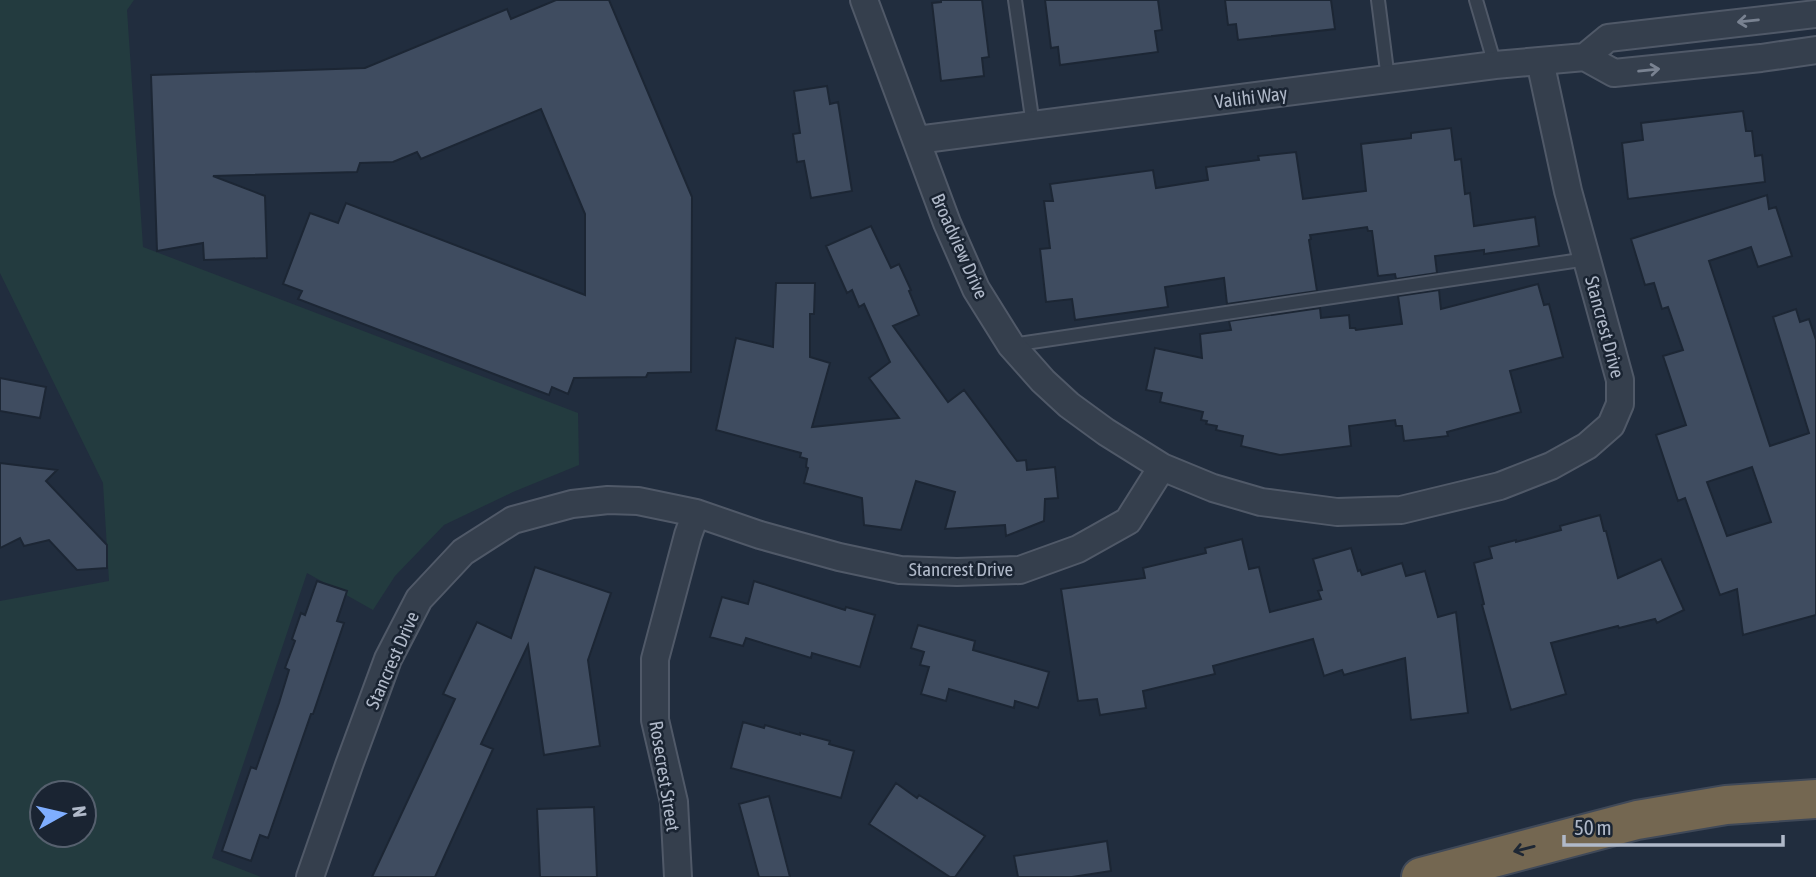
<svg xmlns="http://www.w3.org/2000/svg" width="1816" height="877" font-family="'Asap Condensed',sans-serif">
<style>
.green{fill:#233b3f;fill-rule:evenodd}
.building{fill:#3f4c60;stroke:#1c2634;stroke-width:2;fill-rule:evenodd}
.lines{fill:none;stroke-linecap:round;stroke-linejoin:round}
.service-casing{stroke:#505968;stroke-width:16}
.minor-casing{stroke:#505968;stroke-width:30}
.motorway-casing{stroke:#404958;stroke-width:42}
.service{stroke:#353f4d;stroke-width:12}
.minor{stroke:#353f4d;stroke-width:26}
.motorway{stroke:#746751;stroke-width:38}
.oneway{stroke:#798291}
.oneway2{stroke:#1e2734}
.labels{text-anchor:middle;dominant-baseline:central;stroke-width:5;stroke-linejoin:round;paint-order:stroke}
.street-label{font-size:19px;fill:#b0b9c9;stroke:#1a2432}
</style>
<rect width="100%" height="100%" fill="#212d3e"/>
<!-- green -->
<path class="green" d="M 0,0 L 134,0 L 127,10 L 143,247 L 578,413 L 579,465 L 513,492 L 444,525 L 395,576 L 373,610 L 307,573 L 212,858 L 261,877 L 0,877 L 0,601 L 109,581 L 103,483 L 0,273 ZM 42,793 L 84,793 L 84,835 L 42,835 Z"/>
<!-- building -->
<path class="building" d="M 556,0 L 609,0 L 692,197 L 691,372 L 648,373 L 646,377 L 574,378 L 568,394 L 552,387 L 549,395 L 298,299 L 302,291 L 283,284 L 310,213 L 338,223 L 346,203 L 585,295 L 585,214 L 541,109 L 421,159 L 417,152 L 393,162 L 360,163 L 357,172 L 213,176 L 265,196 L 267,258 L 204,260 L 203,243 L 157,251 L 151,75 L 365,68 L 507,9 L 511,19 Z
M 941,0 L 982,0 L 989,57 L 982,58 L 984,76 L 941,81 L 932,3 L 941,2 Z
M 1045,0 L 1158,0 L 1162,30 L 1155,31 L 1158,52 L 1060,65 L 1058,47 L 1051,48 Z
M 1225,0 L 1331,0 L 1335,29 L 1238,40 L 1236,24 L 1228,25 Z
M 827,86 L 830,104 L 838,102 L 852,191 L 811,198 L 804,161 L 797,162 L 793,134 L 800,133 L 794,91 Z
M 1743,111 L 1746,131 L 1752,131 L 1755,156 L 1762,155 L 1765,182 L 1628,199 L 1622,143 L 1643,140 L 1641,123 Z
M 1451,128 L 1455,160 L 1461,159 L 1465,194 L 1470,193 L 1474,226 L 1535,217 L 1539,246 L 1484,254 L 1484,250 L 1435,256 L 1437,273 L 1396,279 L 1395,274 L 1378,276 L 1372,231 L 1368,231 L 1367,227 L 1310,235 L 1311,239 L 1309,240 L 1317,291 L 1227,304 L 1224,278 L 1165,287 L 1168,307 L 1075,320 L 1072,299 L 1046,302 L 1040,249 L 1050,248 L 1044,201 L 1053,201 L 1050,184 L 1153,170 L 1156,188 L 1208,180 L 1206,167 L 1259,160 L 1258,156 L 1296,152 L 1303,199 L 1366,191 L 1361,144 L 1411,138 L 1411,133 Z
M 1767,195 L 1769,209 L 1776,207 L 1792,256 L 1758,267 L 1751,247 L 1709,261 L 1770,446 L 1809,433 L 1773,317 L 1796,309 L 1800,322 L 1809,319 L 1816,340 L 1816,615 L 1743,635 L 1737,589 L 1720,595 L 1685,498 L 1678,501 L 1656,435 L 1686,425 L 1663,356 L 1683,350 L 1668,307 L 1662,309 L 1654,283 L 1645,285 L 1631,239 ZM 1752,467 L 1771,522 L 1727,536 L 1707,482 Z
M 871,226 L 891,268 L 899,264 L 911,290 L 909,291 L 919,315 L 893,326 L 948,402 L 964,390 L 1017,461 L 1026,460 L 1027,470 L 1055,467 L 1058,498 L 1045,499 L 1044,521 L 1006,536 L 1005,525 L 945,529 L 955,492 L 916,481 L 901,530 L 864,525 L 862,498 L 804,483 L 808,468 L 806,467 L 807,459 L 800,457 L 801,453 L 716,430 L 736,338 L 773,347 L 776,283 L 815,283 L 814,314 L 810,314 L 810,357 L 830,363 L 812,427 L 899,418 L 869,378 L 890,362 L 864,304 L 859,307 L 852,290 L 847,293 L 826,246 Z
M 1538,284 L 1544,305 L 1549,304 L 1563,357 L 1510,371 L 1521,412 L 1447,432 L 1448,436 L 1404,441 L 1402,426 L 1396,426 L 1395,420 L 1349,426 L 1351,446 L 1280,455 L 1241,446 L 1243,436 L 1216,430 L 1217,426 L 1206,424 L 1207,421 L 1201,420 L 1203,412 L 1160,402 L 1162,393 L 1146,390 L 1155,348 L 1202,358 L 1200,334 L 1231,330 L 1229,321 L 1320,308 L 1321,318 L 1349,315 L 1350,328 L 1355,328 L 1356,330 L 1402,324 L 1398,296 L 1439,290 L 1441,309 Z
M 0,378 L 46,387 L 40,418 L 0,411 Z
M 0,463 L 57,470 L 46,481 L 107,545 L 107,568 L 77,570 L 49,540 L 24,546 L 20,538 L 0,548 Z
M 1600,515 L 1604,531 L 1606,531 L 1618,578 L 1661,559 L 1684,610 L 1657,623 L 1655,619 L 1619,628 L 1618,626 L 1551,643 L 1566,694 L 1511,710 L 1482,605 L 1484,604 L 1474,563 L 1492,558 L 1489,547 L 1516,540 L 1516,542 L 1561,530 L 1560,526 Z
M 1242,539 L 1249,569 L 1259,567 L 1270,612 L 1321,599 L 1318,591 L 1322,590 L 1313,559 L 1351,548 L 1358,571 L 1360,570 L 1362,575 L 1402,563 L 1406,576 L 1425,571 L 1438,617 L 1456,612 L 1468,713 L 1411,720 L 1405,658 L 1344,675 L 1342,670 L 1324,676 L 1313,639 L 1213,666 L 1215,674 L 1143,691 L 1146,708 L 1100,715 L 1097,699 L 1078,701 L 1061,589 L 1145,578 L 1143,568 L 1206,553 L 1205,548 Z
M 535,567 L 611,593 L 588,660 L 600,746 L 544,755 L 528,645 L 481,744 L 493,749 L 435,877 L 372,877 L 455,699 L 443,694 L 477,622 L 511,638 Z
M 317,581 L 347,591 L 337,621 L 344,623 L 313,714 L 311,714 L 268,838 L 260,835 L 251,861 L 222,851 L 251,767 L 256,769 L 279,703 L 289,670 L 285,668 L 295,641 L 292,639 L 301,613 L 305,615 Z
M 754,581 L 845,610 L 846,607 L 875,615 L 860,667 L 812,653 L 811,658 L 746,638 L 743,646 L 710,637 L 722,597 L 748,604 Z
M 918,625 L 975,641 L 973,650 L 1049,672 L 1038,708 L 1015,701 L 1014,708 L 949,689 L 946,701 L 921,694 L 929,667 L 920,665 L 924,652 L 911,648 Z
M 743,722 L 764,728 L 765,725 L 800,735 L 800,733 L 830,741 L 829,744 L 854,751 L 841,798 L 731,768 Z
M 896,783 L 917,798 L 919,795 L 985,836 L 955,877 L 950,877 L 869,824 Z
M 769,796 L 790,877 L 759,877 L 739,804 Z
M 594,807 L 597,877 L 540,877 L 537,809 Z
M 1107,841 L 1111,871 L 1072,877 L 1018,877 L 1014,856 Z"/>
<g class="lines">
<!-- service casing -->
<g class="service-casing">
<path id="service" d="M 1015,0 L 1033,125
M 1378,0 L 1388,79
M 1476,0 L 1495,65
M 1012,345 L 1587,259"/>
</g>
<!-- minor casing -->
<g class="minor-casing">
<path id="minor" d="M 864,0 L 947,223 L 976,289 L 1011,345 L 1043,381 L 1069,405 L 1106,432 L 1162,467
M 1585,57 L 1608,38 L 1816,14
M 917,140 L 1495,65 L 1585,57 L 1614,73 L 1761,58 L 1816,50
M 310,877 L 349,765 L 388,659 L 419,599 L 463,552 L 513,520 L 572,504 L 608,500 L 638,501 L 696,513 L 760,535 L 839,557 L 900,570 L 957,572 L 1020,570 L 1078,549 L 1128,521 L 1162,467 L 1213,488 L 1261,502 L 1337,512 L 1401,510 L 1500,486 L 1551,466 L 1587,446 L 1611,425 L 1620,404 L 1620,380 L 1568,191 L 1540,61
M 678,877 L 674,802 L 655,720 L 655,659 L 688,535 L 696,513"/>
</g>
<!-- motorway casing -->
<g class="motorway-casing">
<path id="motorway" d="M 1421,877 L 1637,820 L 1726,805 L 1816,799"/>
</g>
<!-- service -->
<use href="#service" class="service"/>
<!-- minor -->
<use href="#minor" class="minor"/>
<!-- motorway -->
<use href="#motorway" class="motorway"/>
</g>
<!-- one-way arrows -->
<defs><path id="oneway-shaft" d="M-6 0H5M1.5-3L5.5 0L1.5 3" fill="none" stroke-width="1.6" stroke-linecap="round" stroke-linejoin="round" transform="scale(1.75)"/></defs>
<g class="oneway">
<use href="#oneway-shaft" transform="translate(1748 21) rotate(174)"/>
<use href="#oneway-shaft" transform="translate(1649 70) rotate(-6)"/>
</g>
<use class="oneway2" href="#oneway-shaft" transform="translate(1524 849) rotate(166)"/>
<g class="labels">
<!-- street labels -->
<g class="street-label">
<text transform="translate(1251 97) rotate(-7)">Valihi Way</text>
<text transform="translate(960 246) rotate(66)">Broadview Drive</text>
<text transform="translate(1605 327) rotate(75)">Stancrest Drive</text>
<text x="961" y="569">Stancrest Drive</text>
<text transform="translate(392 660) rotate(-66)">Stancrest Drive</text>
<text transform="translate(665 776) rotate(81)">Rosecrest Street</text>
</g>
</g>
<!-- north arrow -->
<g transform="translate(63 814) rotate(82)"><circle r="33" fill="#1a2432" stroke="#56606e" stroke-width="2"/>
<path d="M0-5L12 26L0 18L-12 26Z" fill="#7faeff"/>
<text y="-10" font-size="19" font-weight="bold" text-anchor="middle" fill="#b0b9c9">N</text>
</g>
<!-- scale -->
<path d="M1564 835v10h219v-10" fill="none" stroke="#b0b9c9" stroke-width="3.5"/>
<text x="1574" y="835" font-size="21" fill="#b0b9c9" stroke="#1a2432" stroke-width="5" paint-order="stroke">50 m</text>
</svg>
